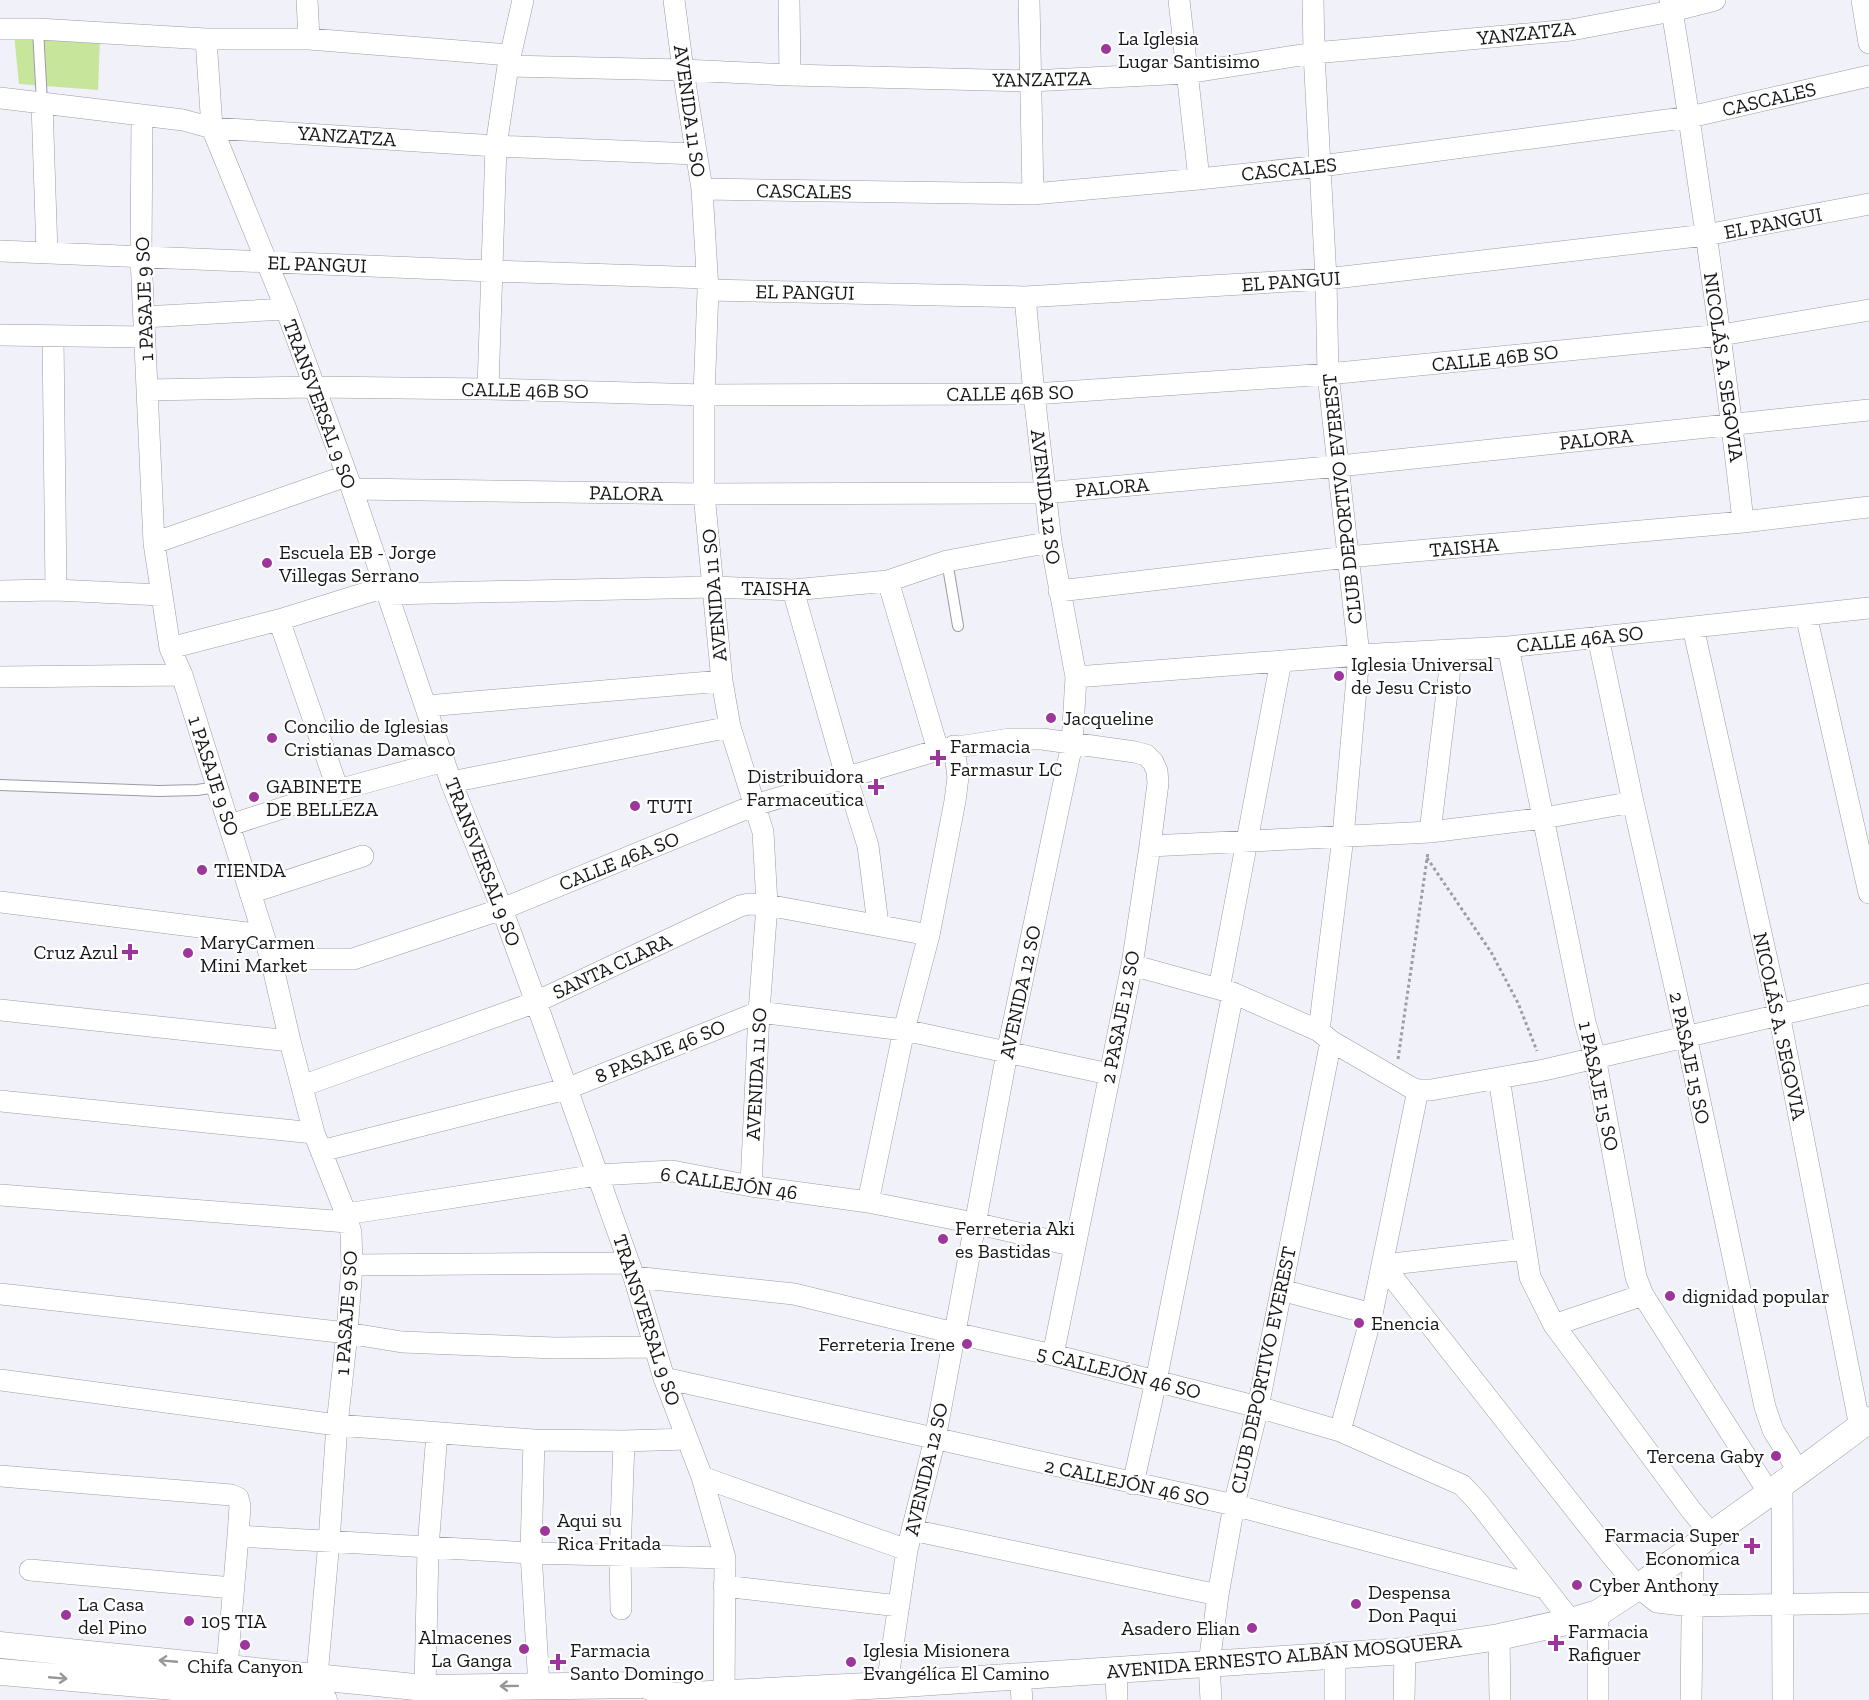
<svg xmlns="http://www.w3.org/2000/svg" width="1869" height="1700" font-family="'Zilla Slab',serif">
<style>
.green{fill:#c8e69b}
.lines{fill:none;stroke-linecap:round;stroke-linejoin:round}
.service-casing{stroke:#9c9ba4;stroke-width:12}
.minor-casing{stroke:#9c9ba4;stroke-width:22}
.tertiary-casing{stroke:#9c9ba4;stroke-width:27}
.path{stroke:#9d9da4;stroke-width:3;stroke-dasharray:3 3;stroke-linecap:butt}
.service{stroke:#fff;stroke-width:10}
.minor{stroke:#fff;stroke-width:21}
.tertiary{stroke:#fff;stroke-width:26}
.oneway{stroke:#979798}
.poi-dot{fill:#9d369a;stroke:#fff;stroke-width:2}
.labels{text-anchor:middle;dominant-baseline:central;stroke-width:4.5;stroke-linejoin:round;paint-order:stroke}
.street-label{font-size:20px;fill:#17171a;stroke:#fff}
.poi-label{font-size:20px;fill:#17171a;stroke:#fff;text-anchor:start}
</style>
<rect width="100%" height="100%" fill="#f1f1fa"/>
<!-- green -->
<path class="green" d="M 14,34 L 100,40 L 98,90 L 19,84 Z"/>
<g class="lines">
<!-- service casing -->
<g class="service-casing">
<path id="service" d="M 38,29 L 42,103
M 947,561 L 958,626
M 0,785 L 159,791 L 197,790 L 217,787"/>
</g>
<!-- minor casing -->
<g class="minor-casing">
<path id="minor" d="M 307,0 L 309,39
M 674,0 L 683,70 L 702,189 L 708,290 L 704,395 L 704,494 L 722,681 L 730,727 L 763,832 L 767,905 L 759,1012 L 751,1186
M 789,0 L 790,75
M 1029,0 L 1033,194
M 1179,0 L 1199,179
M 1313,0 L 1314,53 L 1326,279 L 1328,374 L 1359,655 L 1343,837 L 1319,1031
M 1670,0 C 1684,78 1694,156 1706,233 C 1719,330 1733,425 1743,522
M 1862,0 L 1869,43
M 0,29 L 38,29 L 206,39 L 309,39 L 510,55
M 206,39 L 212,128 L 286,309 L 352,489 L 451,782 L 502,909 L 536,1002 L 634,1277 L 664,1378 L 702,1477 L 725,1558 L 724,1693
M 508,66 L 683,70 L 790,75 L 1031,81 L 1187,73 L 1314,53 L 1571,30 L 1672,11 L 1715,0
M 0,98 L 183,120 L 212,128 L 496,146 L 696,154
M 42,103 L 47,253
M 142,115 L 141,257 L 154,543 L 170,648 L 182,675 L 271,959 L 290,1041 L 314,1133 L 346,1214 L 351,1233 L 352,1265 L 347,1333 L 337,1425 L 329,1541 L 317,1676
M 702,189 L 1033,194 L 1199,179 L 1321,166 L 1690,117 L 1869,76
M 0,251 L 491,271 L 707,278
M 708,290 L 1025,297 L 1326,279 L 1706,235 L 1869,204
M 144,317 L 286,309
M 0,335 L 145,337
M 53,336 L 56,590
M 488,389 L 496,146 L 508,66 L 523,0
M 147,390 L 314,387 L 488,389 L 704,395 L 1034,394 L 1328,374 L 1721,335 L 1869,310
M 352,489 L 704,494 L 1045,493 L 1339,466 L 1869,410
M 154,543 L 346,476
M 888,581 L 938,750
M 793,590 L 846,776 L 868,846 L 878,924
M 0,591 L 56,590 L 161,595
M 1059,591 L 1347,557 L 1743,522 L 1869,507
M 388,594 L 713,587 L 793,590 L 888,581 L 947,561 L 1051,542
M 1806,615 L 1869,893
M 279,620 L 338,790
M 1693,627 L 1779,1014 L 1860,1427
M 1598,637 L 1633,802 L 1686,1036 L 1765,1407 L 1773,1430 L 1799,1472
M 1508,647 L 1585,1022 L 1595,1057 L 1636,1277 L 1643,1295 L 1769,1493
M 170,648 L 279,620 L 385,587
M 0,677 L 182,675
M 1076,677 L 1359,655 L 1508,647 L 1869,608
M 426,706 L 722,681
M 451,782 L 730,727
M 230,825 L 338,790 L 444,761
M 1430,832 L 1452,651
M 1150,846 L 1430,832 L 1544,818 L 1633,802
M 250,893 L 363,856
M 0,902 L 263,935
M 271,959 L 353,959 L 502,909 L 755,805 L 938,750 L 1010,739 L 1042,739 L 1135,752 L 1146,755 L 1153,762 L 1157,771 L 1158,783 L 1150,846 L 1132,965 L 1053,1355
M 1132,965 L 1233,993 L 1319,1031 L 1331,1041 L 1410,1087 L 1418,1090 L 1431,1090 L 1544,1070 L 1869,994
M 1219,989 L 1281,661
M 0,1010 L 290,1041
M 1499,1078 L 1530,1277 L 1554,1325 L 1691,1510 L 1711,1534
M 302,1086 L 536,1002 L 740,906 L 749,904 L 767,905 L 929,935
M 0,1101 L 314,1133
M 321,1151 L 566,1089 L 759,1012 L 904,1030 L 1109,1074
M 0,1195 L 347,1222
M 868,1202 L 904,1030 L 929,935 L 955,801 L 958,777 L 954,746
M 346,1214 L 597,1175 L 672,1171 L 751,1186 L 868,1202 L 974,1223 L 1075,1246
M 352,1265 L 629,1263
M 1383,1265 L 1612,1556 L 1638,1587 L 1657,1602 L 1691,1606 L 1869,1603
M 1383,1265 L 1525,1249
M 634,1277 L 794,1294 L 954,1333 L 1053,1355 L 1258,1407 L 1340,1431 L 1462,1485 L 1478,1502 L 1571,1621
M 1281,1290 L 1372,1314
M 0,1294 L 347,1333 L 402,1342 L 555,1348 L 654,1347
M 1554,1325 L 1643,1295
M 664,1378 L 1234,1505 L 1545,1588
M 0,1380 L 337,1425 L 534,1440 L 624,1441 L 687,1439
M 1340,1431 L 1372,1314 L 1418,1090
M 534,1440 L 531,1553 L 539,1686
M 0,1476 L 231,1495 L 238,1498 L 240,1506 L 238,1536 L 227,1667
M 702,1477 L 907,1550
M 1133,1484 L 1156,1381 L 1233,993
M 1782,1484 L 1783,1700
M 912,1530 L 1218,1595
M 238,1536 L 531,1553 L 725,1558
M 30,1570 L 233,1588
M 724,1586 L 899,1606
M 621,1609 L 620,1555 L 624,1441
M 1499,1637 L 1500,1700
M 1335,1656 L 1335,1700
M 1116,1670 L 1117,1700
M 1020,1676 L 1022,1700
M 887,1685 L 907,1550 L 935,1439 L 1007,1053 L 1072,744 L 1076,677 L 1051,542 L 1034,394 L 1025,297
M 425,1688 L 428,1548 L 437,1433
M 1211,1700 L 1209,1664 L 1218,1595 L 1234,1505 L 1258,1407 L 1331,1041
M 1404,1700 L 1405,1651
M 1598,1700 L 1598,1613
M 1691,1700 L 1693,1547"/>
</g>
<!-- tertiary casing -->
<g class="tertiary-casing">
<path id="tertiary" d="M 0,1645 L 425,1688 L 646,1685 L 671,1696
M 0,1672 L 324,1700
M 660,1700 L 671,1696 L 887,1685 L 1405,1651 L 1499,1637 L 1571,1621 L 1598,1613 L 1638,1587 L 1799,1472 L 1869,1420"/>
</g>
<!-- path -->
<path class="path" d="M 1427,858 L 1491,952 L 1518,1003 L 1537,1051
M 1398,1059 L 1428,852"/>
<!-- service -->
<use href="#service" class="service"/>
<!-- minor -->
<use href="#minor" class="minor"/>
<!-- tertiary -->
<use href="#tertiary" class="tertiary"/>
</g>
<!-- one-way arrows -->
<defs><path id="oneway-shaft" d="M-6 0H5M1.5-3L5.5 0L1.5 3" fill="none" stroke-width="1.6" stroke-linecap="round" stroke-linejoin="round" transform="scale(1.5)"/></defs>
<g class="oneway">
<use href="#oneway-shaft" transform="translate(168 1661) rotate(-175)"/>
<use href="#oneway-shaft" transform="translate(58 1678) rotate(5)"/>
<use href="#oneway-shaft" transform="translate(509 1686) rotate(179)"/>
</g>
<!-- markers -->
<g class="poi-dot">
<circle cx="1106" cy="49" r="6"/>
<circle cx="267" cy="563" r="6"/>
<circle cx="1339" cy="676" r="6"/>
<circle cx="1051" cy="718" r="6"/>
<circle cx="272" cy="738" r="6"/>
<path d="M935 749h6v6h6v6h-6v6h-6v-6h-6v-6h6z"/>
<path d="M873 778h6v6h6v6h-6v6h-6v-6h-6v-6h6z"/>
<circle cx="254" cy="797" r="6"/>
<circle cx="635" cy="806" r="6"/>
<circle cx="202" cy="870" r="6"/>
<path d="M127 943h6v6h6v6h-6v6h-6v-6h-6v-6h6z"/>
<circle cx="188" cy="953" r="6"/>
<circle cx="943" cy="1239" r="6"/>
<circle cx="1670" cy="1296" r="6"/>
<circle cx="1359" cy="1323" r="6"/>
<circle cx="967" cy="1344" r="6"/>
<circle cx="1776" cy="1456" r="6"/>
<circle cx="545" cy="1531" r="6"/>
<path d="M1749 1537h6v6h6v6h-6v6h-6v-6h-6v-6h6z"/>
<circle cx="1577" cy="1585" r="6"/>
<circle cx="1356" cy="1604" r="6"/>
<circle cx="66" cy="1615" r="6"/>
<circle cx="189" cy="1621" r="6"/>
<circle cx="1252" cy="1628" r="6"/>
<path d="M1553 1634h6v6h6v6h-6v6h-6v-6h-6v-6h6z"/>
<circle cx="245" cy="1645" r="6"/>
<circle cx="524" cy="1649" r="6"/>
<path d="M555 1653h6v6h6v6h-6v6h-6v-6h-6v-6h6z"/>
<circle cx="851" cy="1662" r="6"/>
</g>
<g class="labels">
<!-- street labels -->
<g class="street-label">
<text transform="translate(1526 33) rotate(-6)">YANZATZA</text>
<text transform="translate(1042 79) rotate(-1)">YANZATZA</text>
<text transform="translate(1769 99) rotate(-13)">CASCALES</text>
<text transform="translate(690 111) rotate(82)">AVENIDA 11 SO</text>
<text transform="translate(347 136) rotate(4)">YANZATZA</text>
<text transform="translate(1289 169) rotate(-6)">CASCALES</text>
<text transform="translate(804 191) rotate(1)">CASCALES</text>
<text transform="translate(1773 223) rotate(-11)">EL PANGUI</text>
<text transform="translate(317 264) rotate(2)">EL PANGUI</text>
<text transform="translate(1291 281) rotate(-4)">EL PANGUI</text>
<text transform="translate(805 292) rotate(1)">EL PANGUI</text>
<text transform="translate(144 299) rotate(-92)">1 PASAJE 9 SO</text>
<text transform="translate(1495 358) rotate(-6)">CALLE 46B SO</text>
<text transform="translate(1724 367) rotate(82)">NICOLÁS A. SEGOVIA</text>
<text transform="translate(525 390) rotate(1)">CALLE 46B SO</text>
<text transform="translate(1010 393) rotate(-1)">CALLE 46B SO</text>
<text transform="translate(320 404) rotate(70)">TRANSVERSAL 9 SO</text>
<text transform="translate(1596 439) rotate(-6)">PALORA</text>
<text transform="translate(1112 487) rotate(-5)">PALORA</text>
<text transform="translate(626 493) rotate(1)">PALORA</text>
<text transform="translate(1046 497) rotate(83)">AVENIDA 12 SO</text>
<text transform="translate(1342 499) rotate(-96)">CLUB DEPORTIVO EVEREST</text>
<text transform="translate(1464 547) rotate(-5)">TAISHA</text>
<text x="776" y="588">TAISHA</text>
<text transform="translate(714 595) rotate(-95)">AVENIDA 11 SO</text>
<text transform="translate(1580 639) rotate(-6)">CALLE 46A SO</text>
<text transform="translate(214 776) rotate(72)">1 PASAJE 9 SO</text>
<text transform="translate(619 861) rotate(-22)">CALLE 46A SO</text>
<text transform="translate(483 862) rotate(69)">TRANSVERSAL 9 SO</text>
<text transform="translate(612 966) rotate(-25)">SANTA CLARA</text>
<text transform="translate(1020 992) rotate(-78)">AVENIDA 12 SO</text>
<text transform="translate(1120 1017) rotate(-79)">2 PASAJE 12 SO</text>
<text transform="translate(1780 1026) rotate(78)">NICOLÁS A. SEGOVIA</text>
<text transform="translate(660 1051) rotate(-22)">8 PASAJE 46 SO</text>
<text transform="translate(1690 1058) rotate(78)">2 PASAJE 15 SO</text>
<text transform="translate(756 1074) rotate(-87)">AVENIDA 11 SO</text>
<text transform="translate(1599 1086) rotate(78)">1 PASAJE 15 SO</text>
<text transform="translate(729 1183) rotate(8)">6 CALLEJÓN 46</text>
<text transform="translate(346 1313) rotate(-86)">1 PASAJE 9 SO</text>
<text transform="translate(647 1320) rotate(72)">TRANSVERSAL 9 SO</text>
<text transform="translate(1263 1370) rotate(-78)">CLUB DEPORTIVO EVEREST</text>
<text transform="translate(1119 1372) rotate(14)">5 CALLEJÓN 46 SO</text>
<text transform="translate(926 1469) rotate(-77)">AVENIDA 12 SO</text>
<text transform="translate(1127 1482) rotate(12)">2 CALLEJÓN 46 SO</text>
<text transform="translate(1284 1656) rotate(-5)">AVENIDA ERNESTO ALBÁN MOSQUERA</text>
</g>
<!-- poi labels -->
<g class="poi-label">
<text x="1118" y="38">La Iglesia<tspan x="1118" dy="23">Lugar Santisimo</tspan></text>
<text x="279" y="552">Escuela EB - Jorge<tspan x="279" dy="23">Villegas Serrano</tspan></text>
<text x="1351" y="664">Iglesia Universal<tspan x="1351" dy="23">de Jesu Cristo</tspan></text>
<text x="1063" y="718">Jacqueline</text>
<text x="284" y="726">Concilio de Iglesias<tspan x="284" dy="23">Cristianas Damasco</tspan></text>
<text x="950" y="746">Farmacia<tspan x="950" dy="23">Farmasur LC</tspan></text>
<text x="864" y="776" text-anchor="end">Distribuidora<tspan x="864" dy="23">Farmaceutica</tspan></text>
<text x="266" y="786">GABINETE<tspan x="266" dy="23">DE BELLEZA</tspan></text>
<text x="647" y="806">TUTI</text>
<text x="214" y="870">TIENDA</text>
<text x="200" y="942">MaryCarmen<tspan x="200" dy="23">Mini Market</tspan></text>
<text x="118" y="952" text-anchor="end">Cruz Azul</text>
<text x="955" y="1228">Ferreteria Aki<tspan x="955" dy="23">es Bastidas</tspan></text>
<text x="1682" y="1296">dignidad popular</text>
<text x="1371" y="1323">Enencia</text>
<text x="955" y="1344" text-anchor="end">Ferreteria Irene</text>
<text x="1764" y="1456" text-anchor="end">Tercena Gaby</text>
<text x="557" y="1520">Aqui su<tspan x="557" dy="23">Rica Fritada</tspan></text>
<text x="1740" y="1535" text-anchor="end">Farmacia Super<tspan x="1740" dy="23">Economica</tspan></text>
<text x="1589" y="1585">Cyber Anthony</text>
<text x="1368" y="1592">Despensa<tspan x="1368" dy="23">Don Paqui</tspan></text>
<text x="78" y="1604">La Casa<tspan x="78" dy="23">del Pino</tspan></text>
<text x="201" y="1621">105 TIA</text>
<text x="1240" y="1628" text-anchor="end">Asadero Elian</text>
<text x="1568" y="1631">Farmacia<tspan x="1568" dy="23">Rafiguer</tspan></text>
<text x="512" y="1637" text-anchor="end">Almacenes<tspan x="512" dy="23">La Ganga</tspan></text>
<text x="570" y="1650">Farmacia<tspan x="570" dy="23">Santo Domingo</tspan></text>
<text x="863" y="1650">Iglesia Misionera<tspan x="863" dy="23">Evangélíca El Camino</tspan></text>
<text x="245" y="1666" text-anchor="middle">Chifa Canyon</text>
</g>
</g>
</svg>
